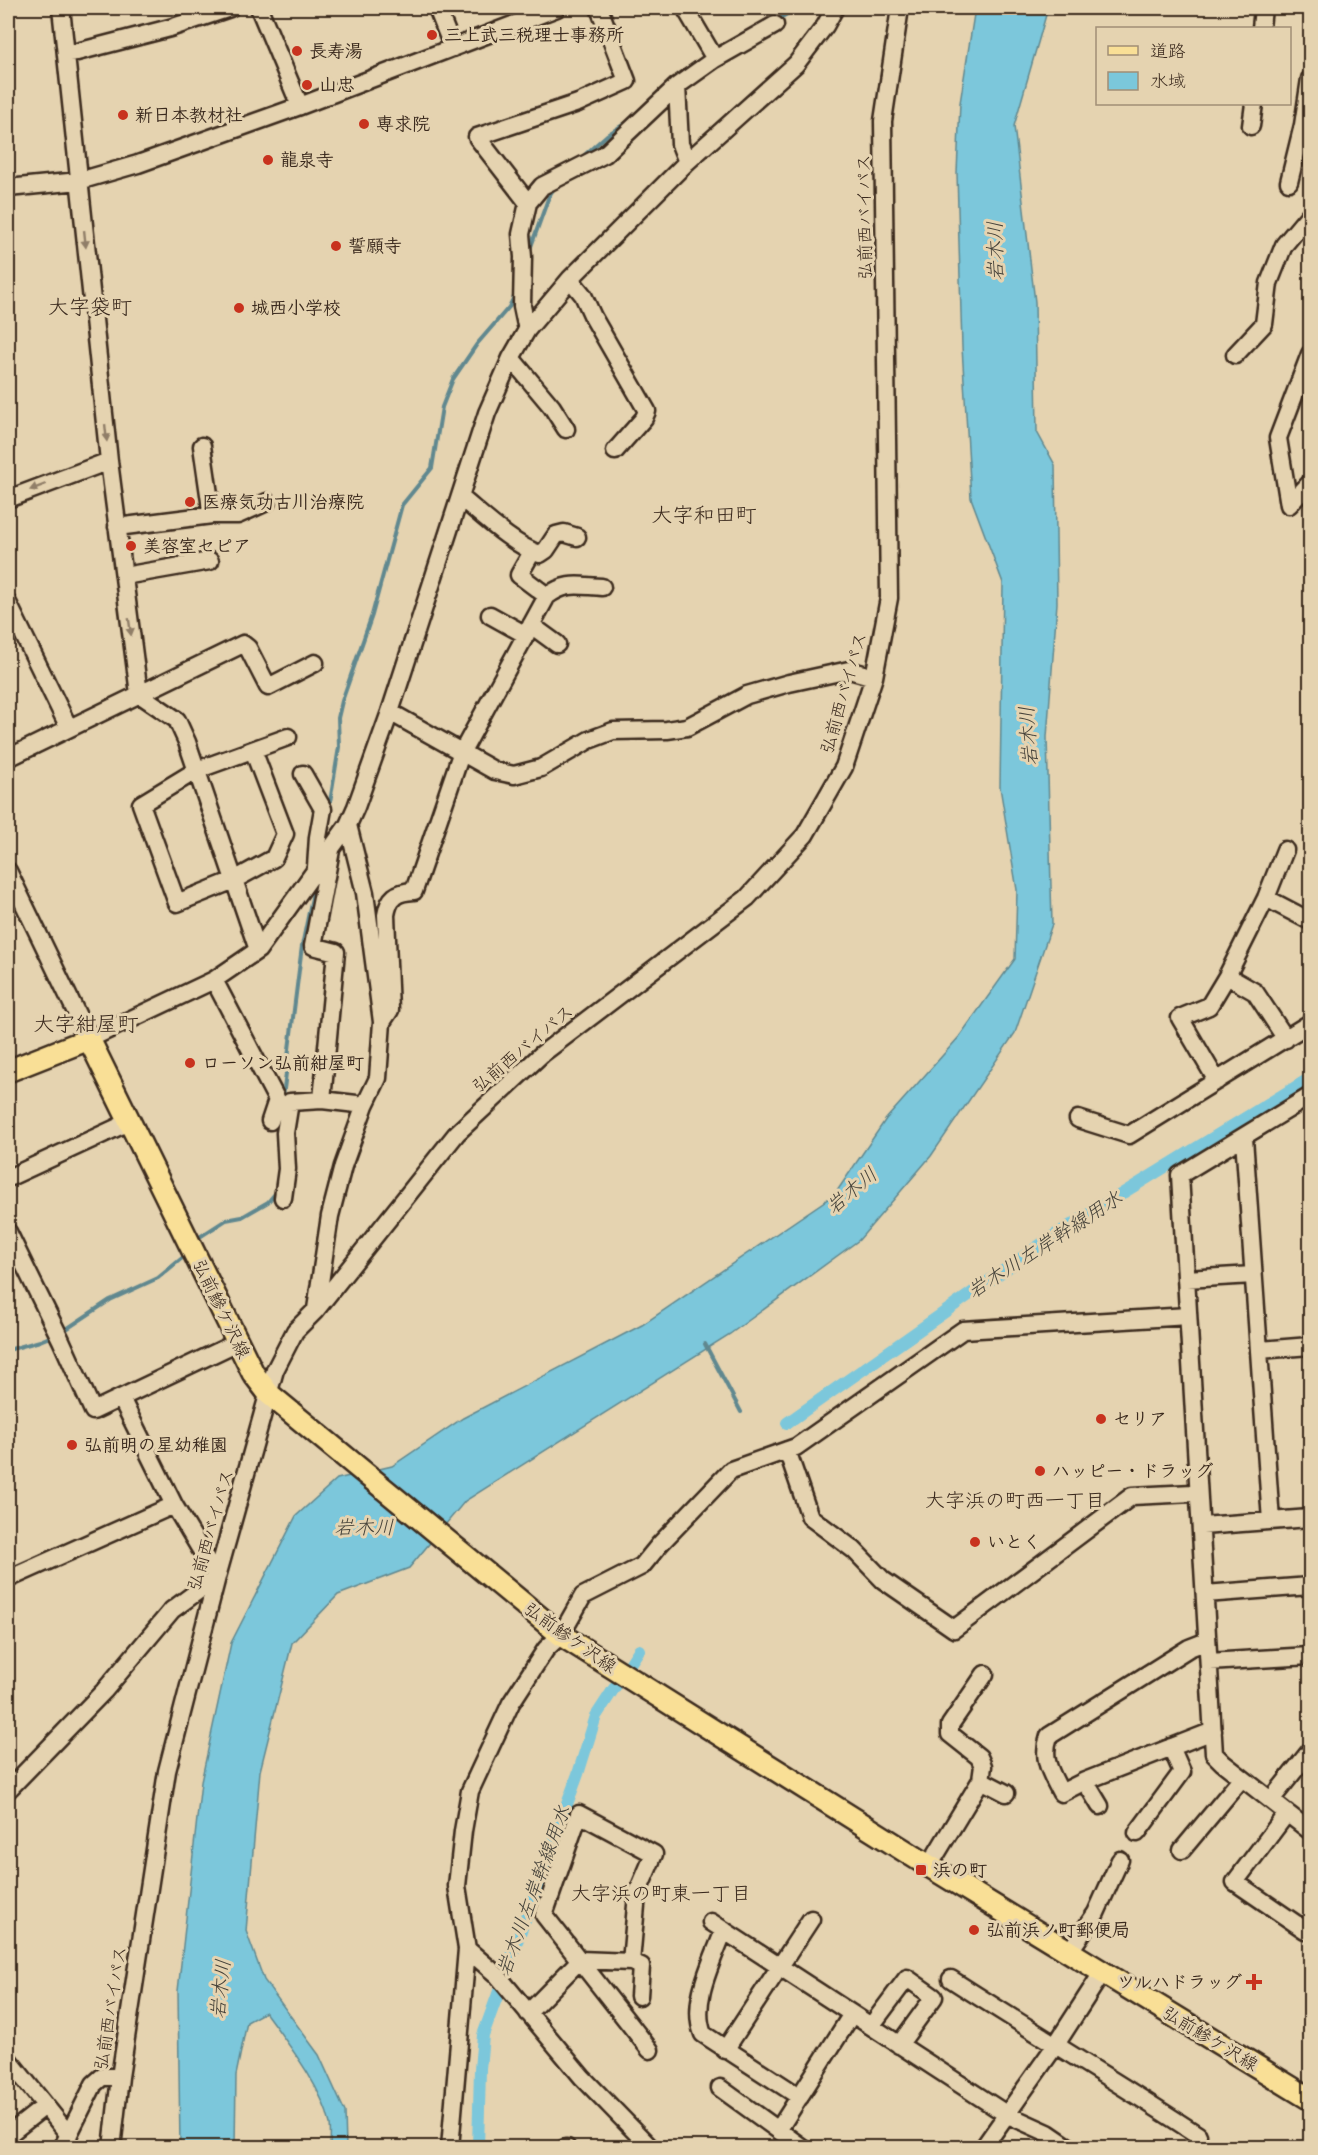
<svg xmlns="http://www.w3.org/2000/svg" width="1318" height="2155" font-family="'Architects Daughter','Klee One',sans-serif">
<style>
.water{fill:#7bc7db;stroke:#61888f;stroke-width:1.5}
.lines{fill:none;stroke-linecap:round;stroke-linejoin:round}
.stream{stroke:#61888f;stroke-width:4}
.canal{stroke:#7bc7db;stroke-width:12}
.minor-casing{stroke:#3b2a1e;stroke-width:21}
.major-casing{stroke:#3b2a1e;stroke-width:26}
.minor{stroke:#e5d3b0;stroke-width:16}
.major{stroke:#f9df96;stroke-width:21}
.oneway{fill:#907e67}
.poi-dot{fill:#c8321e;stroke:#e5d3b0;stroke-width:2}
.labels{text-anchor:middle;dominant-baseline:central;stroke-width:6;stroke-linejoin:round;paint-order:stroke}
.poi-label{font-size:18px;font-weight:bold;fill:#3b2a1e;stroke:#e5d3b0;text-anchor:start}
.street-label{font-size:18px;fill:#3b2a1e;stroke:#e5d3b0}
.water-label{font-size:20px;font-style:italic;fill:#45423a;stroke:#e5d3b0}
.neighbourhood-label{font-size:20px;fill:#3b2a1e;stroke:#e5d3b0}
.quarter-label{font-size:21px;fill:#3b2a1e;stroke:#e5d3b0}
</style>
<rect width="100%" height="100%" fill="#e5d3b0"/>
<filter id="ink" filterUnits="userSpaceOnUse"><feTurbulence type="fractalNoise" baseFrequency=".0167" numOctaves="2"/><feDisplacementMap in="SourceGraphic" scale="12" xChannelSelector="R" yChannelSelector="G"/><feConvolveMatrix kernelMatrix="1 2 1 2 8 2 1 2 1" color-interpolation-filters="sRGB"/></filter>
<g filter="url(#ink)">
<!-- water -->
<path class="water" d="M 975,8 L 1048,8 L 1014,126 L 1035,302 L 1037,432 L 1055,465 L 1057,603 L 1047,737 L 1052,924 L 1015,1033 L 931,1156 L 859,1240 L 730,1334 L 465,1501 L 409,1568 L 338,1595 L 292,1643 L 260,1771 L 246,1931 L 264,1980 L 319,2055 L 345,2112 L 346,2147 L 330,2147 C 330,2140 331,2132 330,2124 C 321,2085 288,2044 265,2012 L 247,2022 L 236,2075 L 235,2147 L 180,2148 L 178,1991 L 201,1782 L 231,1643 L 296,1516 L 337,1479 L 392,1466 L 463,1418 L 642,1325 L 835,1194 L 886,1119 L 959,1037 L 1015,959 L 1017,890 L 1000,787 L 1003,583 L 971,498 L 962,347 L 957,173 L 960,103 Z"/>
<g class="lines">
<!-- stream -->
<path class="stream" d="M 777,20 L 797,8
M 580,159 L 607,135 L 626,123
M 529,252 L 549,196 L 555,187
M 329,808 L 339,747 L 338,718 L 342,701 L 372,615 L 402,505 L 432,468 L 442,407 L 453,379 L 477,344 L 509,307 L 516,293
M 283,1097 L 302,946 L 315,883
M 277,1138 L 279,1160
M 195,1240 L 226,1220 L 242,1217 L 268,1202 L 278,1190
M 62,1332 L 110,1300 L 158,1278 L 187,1254
M 705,1344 L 741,1412
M 8,1350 L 40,1341 L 52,1336"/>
<!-- canal -->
<path class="canal" d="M 787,1423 L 1050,1238 L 1310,1078
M 478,2148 L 480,2069 L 483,2035 L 578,1774 L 596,1716 L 639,1650"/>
<!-- minor casing -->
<g class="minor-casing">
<path id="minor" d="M 61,8 L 109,461 L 139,694 L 177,720 L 187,742 L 258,950
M 259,8 L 300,106
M 437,8 L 453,48
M 685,8 L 715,59
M 1261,28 L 1263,8
M 66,53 L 77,52 L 170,28 L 230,8
M 677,86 L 680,144 L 687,162
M 1251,126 L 1254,104
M 1289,182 L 1303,125 L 1310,79
M 8,188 L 79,181 L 138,164 L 300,106 L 557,8
M 528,203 L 477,137 L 578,103 L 627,81 L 599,8
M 570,279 L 583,295 L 593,317 L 647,411 L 644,418 L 615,451
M 527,330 L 522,306 L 523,257 L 521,234 L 528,203 L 542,186 L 605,154 L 677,86 L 715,59 L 775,25
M 1310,354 L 1278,438 L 1289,505 L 1310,483
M 1235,355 L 1264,324 L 1269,283 L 1284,245 L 1310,214
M 511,358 L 552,407 L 566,429
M 202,446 L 212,515
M 460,497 C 481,514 514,546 540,554 L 546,550 L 556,535 L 564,533 L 577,537
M 8,499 L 109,461
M 117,527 L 212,515 L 238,515 L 267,502
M 124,576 L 210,561
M 547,596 C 567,581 579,586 602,587
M 8,603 L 69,728
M 490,615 L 526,635
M 531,625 L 557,644
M 390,712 L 495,771 L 514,775 L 541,768 L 589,740 L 613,731 L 667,730 L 687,727 L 747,695 L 789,683 L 849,670 L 874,677
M 253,750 L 285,834 L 274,858 L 234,880 L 177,903 L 141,804 L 197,770 L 288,737
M 8,758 L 243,644 L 248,648 L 268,687 L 315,663
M 303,774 L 323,809 L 318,837 L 316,867
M 8,871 L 89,1039 L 214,980 L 258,950 L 348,825 L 356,807 L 390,712 L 487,413 L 511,358 L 527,330 L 570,279 L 687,162 L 796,64 L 825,26 L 835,8
M 1266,898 L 1310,921
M 1227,976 L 1255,992 L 1286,1039
M 214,980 L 277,1100 L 270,1121
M 382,1022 L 390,1010 L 386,915 C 389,897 396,892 414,891 L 461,754 L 547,596 L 519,575 L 532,552
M 1217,1081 L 1180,1018 L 1209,1006 L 1227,976 L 1266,898 L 1285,850
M 1310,1096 L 1180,1175 L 1214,1754 L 1223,1763 L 1310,1831
M 322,1100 L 336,952 L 313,946 L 331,850
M 1078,1119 L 1129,1135 L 1310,1023
M 1244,1138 L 1271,1521
M 8,1178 L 129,1122
M 283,1198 L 287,1169 L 285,1133 L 290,1102 L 322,1100 L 365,1105
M 8,1232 L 61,1340 L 93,1411 L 238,1342
M 1186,1279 L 1253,1275
M 316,1309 L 330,1216 L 343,1166 L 365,1105 L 378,1078 L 382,1022 L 365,893 L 348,825
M 1260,1350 L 1310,1346
M 787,1450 L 810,1517 L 854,1550 L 883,1580 L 954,1629 L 1132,1496 L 1193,1493
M 1202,1526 L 1310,1518
M 8,1579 L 174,1505
M 1205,1594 L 1310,1586
M 1207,1641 L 1189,1648 L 1049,1736 C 1041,1759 1051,1773 1061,1793 L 1085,1781 L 1213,1731
M 1209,1662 L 1310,1656
M 981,1780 L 1006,1793
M 1085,1781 L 1100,1806
M 8,1790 L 104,1691 L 172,1610 L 217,1577 L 174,1505 L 121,1398
M 1271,1800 L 1310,1751
M 1287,1813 L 1235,1882 L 1305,1930 L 1310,1923
M 1137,1833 L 1182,1772 L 1171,1747
M 1182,1850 L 1242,1778
M 929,1866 L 981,1780 L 983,1766 L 979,1757 L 950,1734 L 950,1725 L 985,1674
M 711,1922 L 1006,2114 L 1048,2133 L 1070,2148
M 724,1930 C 713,1960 690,2002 703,2034 L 800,2097
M 467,1949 L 497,1975 L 582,2077 L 651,2148
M 1069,1952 L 1096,1913 L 1120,1860
M 631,1962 L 641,1966 L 639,1996
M 951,1979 C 1033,2032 1116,2081 1198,2135
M 528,2013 L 580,1960 L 631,1962 L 637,1894 L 654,1854 L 579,1814 L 544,1915 L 650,2050
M 871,2026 L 907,1978 L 934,1997 L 899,2045
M 725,2050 L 811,1919
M 8,2059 L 69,2135
M 720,2088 L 803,2148
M 779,2129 L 852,2014
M 8,2135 L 45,2106
M 62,2148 L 94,2084 L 102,2077 L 120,2077
M 112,2148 L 120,2077 L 167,1771 L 217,1577 L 275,1370 L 295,1331 L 316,1310 L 457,1133 L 542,1054 L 747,898 L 805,835 L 844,767 L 874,677 L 889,598 L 883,121 L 900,8
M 450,2148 L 467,1949 L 457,1886 L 463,1831 L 470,1791 L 511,1703 L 546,1649 L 561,1635 L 583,1596 L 642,1566 L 660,1544 L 731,1470 L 796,1447 L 963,1330 L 1188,1316
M 565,2148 L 567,2148
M 983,2148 L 1055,2046 L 1102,1973"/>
</g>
<!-- major casing -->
<g class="major-casing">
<path id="major" d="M 8,1071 L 89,1039 L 253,1373 L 269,1394 L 561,1635 L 929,1866 L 1310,2099"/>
</g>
<!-- minor -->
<use href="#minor" class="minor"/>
<!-- major -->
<use href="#major" class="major"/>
</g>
<!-- one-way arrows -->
<defs><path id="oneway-solid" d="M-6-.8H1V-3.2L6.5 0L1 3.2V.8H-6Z" transform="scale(1.5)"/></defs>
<g class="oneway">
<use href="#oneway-solid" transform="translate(85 239) rotate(84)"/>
<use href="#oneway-solid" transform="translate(106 433) rotate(84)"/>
<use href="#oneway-solid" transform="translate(38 487) rotate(159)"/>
<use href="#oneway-solid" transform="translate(130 627) rotate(82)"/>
</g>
</g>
<!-- markers -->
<g class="poi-dot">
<circle cx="432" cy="35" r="6"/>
<circle cx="297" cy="51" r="6"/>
<circle cx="307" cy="85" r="6"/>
<circle cx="123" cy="115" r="6"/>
<circle cx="364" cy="124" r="6"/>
<circle cx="268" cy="160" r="6"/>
<circle cx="336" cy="246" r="6"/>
<circle cx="239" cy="308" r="6"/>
<circle cx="190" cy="502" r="6"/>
<circle cx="131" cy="546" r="6"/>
<circle cx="190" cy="1063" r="6"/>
<circle cx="1101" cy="1419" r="6"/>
<circle cx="72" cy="1445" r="6"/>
<circle cx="1040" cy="1471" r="6"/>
<circle cx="975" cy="1542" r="6"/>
<rect x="915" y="1864" width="12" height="12" rx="3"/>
<circle cx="974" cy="1930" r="6"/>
<path d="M1251 1973h6v6h6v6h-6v6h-6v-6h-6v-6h6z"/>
</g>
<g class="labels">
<!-- poi labels -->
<g class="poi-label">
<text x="444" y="35">三上武三税理士事務所</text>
<text x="309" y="51">長寿湯</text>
<text x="319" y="85">山忠</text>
<text x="135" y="115">新日本教材社</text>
<text x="376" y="124">専求院</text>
<text x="280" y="160">龍泉寺</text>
<text x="348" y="246">誓願寺</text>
<text x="251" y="308">城西小学校</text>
<text x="202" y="502">医療気功古川治療院</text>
<text x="143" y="546">美容室セピア</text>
<text x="202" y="1063">ローソン弘前紺屋町</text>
<text x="1113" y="1419">セリア</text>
<text x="84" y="1445">弘前明の星幼稚園</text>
<text x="1052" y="1471">ハッピー・ドラッグ</text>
<text x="987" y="1542">いとく</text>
<text x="933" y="1870">浜の町</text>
<text x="986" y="1930">弘前浜ノ町郵便局</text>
<text x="1242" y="1982" text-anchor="end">ツルハドラッグ</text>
</g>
<!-- street labels -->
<g class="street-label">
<text transform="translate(865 217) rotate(-91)">弘前西バイパス</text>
<text transform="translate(844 693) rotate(-74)">弘前西バイパス</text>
<text transform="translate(523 1049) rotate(-40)">弘前西バイパス</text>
<text transform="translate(221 1309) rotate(64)">弘前鰺ケ沢線</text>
<text transform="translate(211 1530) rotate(-74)">弘前西バイパス</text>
<text transform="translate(570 1638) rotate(35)">弘前鰺ケ沢線</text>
<text transform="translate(111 2008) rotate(-81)">弘前西バイパス</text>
<text transform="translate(1210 2039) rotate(31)">弘前鰺ケ沢線</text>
</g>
<!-- water labels -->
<g class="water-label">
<text transform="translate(996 251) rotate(-91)">岩木川</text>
<text transform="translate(1029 736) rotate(-94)">岩木川</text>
<text transform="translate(852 1191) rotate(-40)">岩木川</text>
<text transform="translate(1045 1245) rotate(-33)">岩木川左岸幹線用水</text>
<text x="364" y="1528">岩木川</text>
<text transform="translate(534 1891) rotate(-70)">岩木川左岸幹線用水</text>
<text transform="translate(221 1989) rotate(-84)">岩木川</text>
</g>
<!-- neighbourhood labels -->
<g class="neighbourhood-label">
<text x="1015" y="1501">大字浜の町西一丁目</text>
<text x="661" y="1894">大字浜の町東一丁目</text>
</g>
<!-- quarter labels -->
<g class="quarter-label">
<text x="90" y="307">大字袋町</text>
<text x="704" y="515">大字和田町</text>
<text x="86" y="1024">大字紺屋町</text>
</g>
</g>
<!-- margin -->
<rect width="1318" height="2155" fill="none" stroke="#e5d3b0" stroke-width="30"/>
<rect x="15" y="15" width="1288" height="2125" fill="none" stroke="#3b2a1e" stroke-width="2" filter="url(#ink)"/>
<!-- legend -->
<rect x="1096" y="27" width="195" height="78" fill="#e5d3b0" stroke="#a18f76" stroke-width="1.5"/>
<rect x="1108" y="46" width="30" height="9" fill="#f9df96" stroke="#a18f76" stroke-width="1.5"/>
<text x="1150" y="57" font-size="18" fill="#3b2a1e">道路</text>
<rect x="1108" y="72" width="30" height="18" fill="#7bc7db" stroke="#a18f76" stroke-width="1.5"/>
<text x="1150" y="87" font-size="18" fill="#3b2a1e">水域</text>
</svg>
